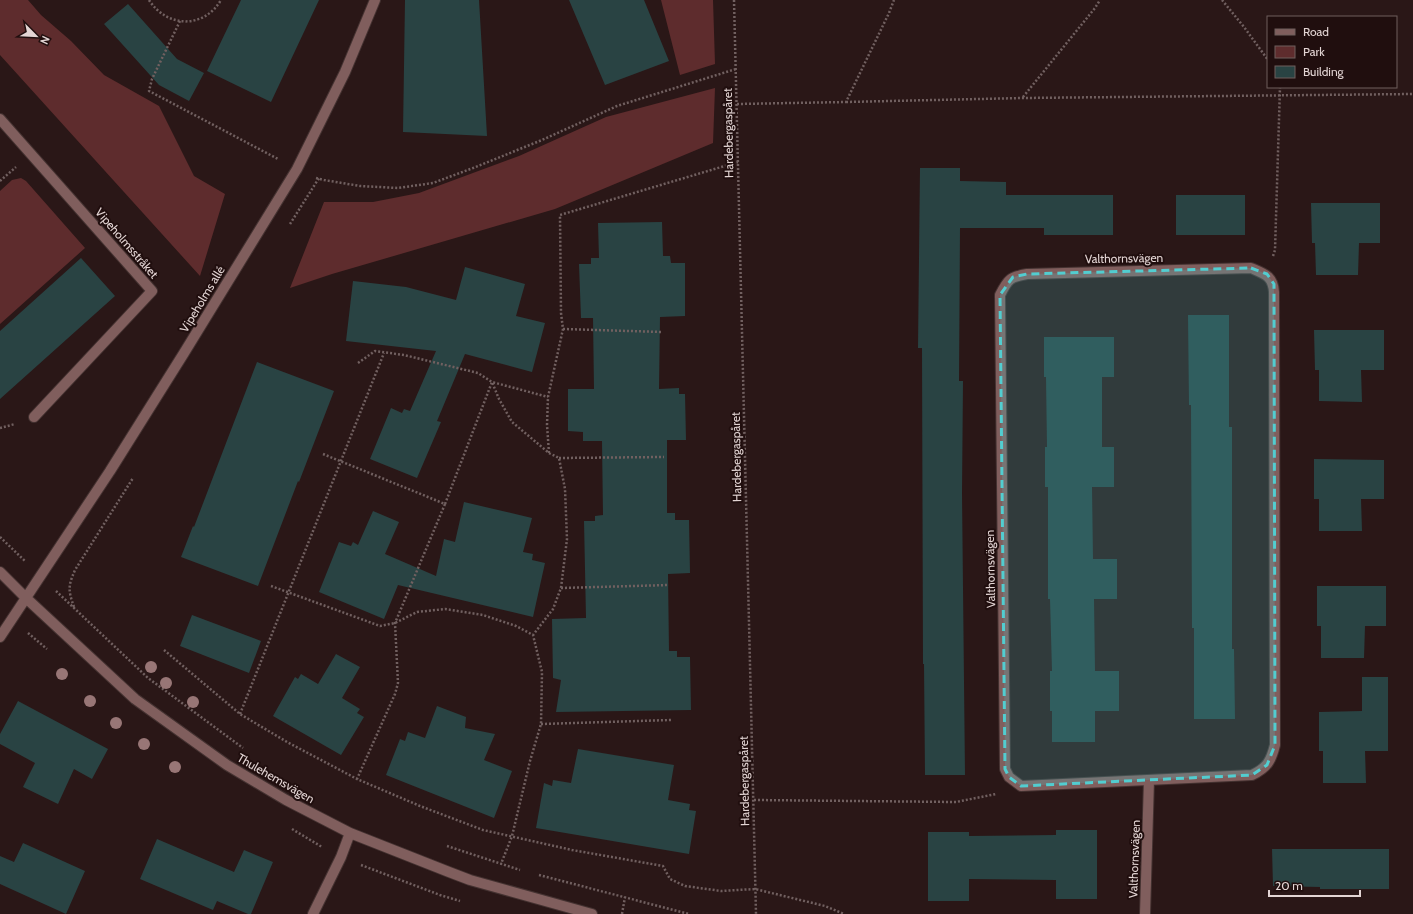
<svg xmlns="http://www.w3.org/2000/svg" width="1413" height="914" font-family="Cabin,sans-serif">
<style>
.green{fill:#5e2c2d}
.building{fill:#294343}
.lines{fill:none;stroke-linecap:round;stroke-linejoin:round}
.minor-casing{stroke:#443231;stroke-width:12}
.path{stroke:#716060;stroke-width:2.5;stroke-dasharray:2 2;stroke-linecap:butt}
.minor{stroke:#805e5d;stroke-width:10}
.tree{fill:#987676}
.marked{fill:#52cdd0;fill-opacity:0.2;stroke:#52cdd0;stroke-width:3;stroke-dasharray:8 5;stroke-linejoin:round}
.labels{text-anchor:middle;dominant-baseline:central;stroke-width:4;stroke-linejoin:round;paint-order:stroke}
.street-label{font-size:12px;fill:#e3d5d4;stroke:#200e0e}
</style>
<rect width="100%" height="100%" fill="#2a1717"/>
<!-- green -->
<path class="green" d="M 0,0 L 28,0 L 41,15 L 71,41 L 104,75 L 159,106 L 194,176 L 225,194 L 200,276 L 0,55 Z
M 661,0 L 713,0 L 715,64 L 680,75 Z
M 715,88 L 713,143 L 555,209 L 332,274 L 290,288 L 324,202 L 373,202 L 419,193 L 519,156 L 606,117 Z
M 21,178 L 26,181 L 85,248 L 0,324 L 0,191 L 12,180 Z"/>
<!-- building -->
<path class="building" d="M 241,0 L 319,0 L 271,102 L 207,71 Z
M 405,0 L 479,0 L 487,136 L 403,132 Z
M 569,0 L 644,0 L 669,61 L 605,85 Z
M 128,4 L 177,59 L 204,73 L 189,101 L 159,85 L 104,24 Z
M 920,168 L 960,168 L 960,181 L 1006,182 L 1006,195 L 1113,195 L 1113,235 L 1044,235 L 1044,228 L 960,228 L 959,381 L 963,381 L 962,493 L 965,775 L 925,775 L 924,664 L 923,664 L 922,348 L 918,348 Z
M 1176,195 L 1245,195 L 1245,235 L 1176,235 Z
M 1311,203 L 1380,203 L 1380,243 L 1359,243 L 1358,275 L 1316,275 L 1315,243 L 1312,243 Z
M 662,222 L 663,256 L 670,256 L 671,263 L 685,263 L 685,316 L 660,317 L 659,389 L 679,388 L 679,394 L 685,394 L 686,440 L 667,440 L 667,513 L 675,513 L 675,520 L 689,520 L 690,573 L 668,574 L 669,651 L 677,651 L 677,657 L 690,657 L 691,710 L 556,712 L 561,680 L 553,678 L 552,619 L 586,618 L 584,521 L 595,521 L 595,516 L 603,515 L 602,441 L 583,441 L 583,432 L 568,431 L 568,389 L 594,389 L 593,318 L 581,318 L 579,264 L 591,264 L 591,258 L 599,258 L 598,223 Z
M 81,258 L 115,296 L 0,399 L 0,331 Z
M 465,267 L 525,284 L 516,316 L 545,323 L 532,372 L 465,354 L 437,421 L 441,422 L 417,478 L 370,459 L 391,408 L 402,413 L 404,409 L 410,411 L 436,351 L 346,341 L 353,281 L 406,287 L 456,300 Z
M 1188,315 L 1229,315 L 1229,427 L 1232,427 L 1232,649 L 1234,649 L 1235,719 L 1194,719 L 1194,628 L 1192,628 L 1191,405 L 1189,405 Z
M 1314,330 L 1384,330 L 1384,370 L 1361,370 L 1362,402 L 1319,401 L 1319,370 L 1315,370 Z
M 1044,337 L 1114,337 L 1114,377 L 1102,377 L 1102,447 L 1114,447 L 1114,487 L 1092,487 L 1093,559 L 1117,559 L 1117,599 L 1094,599 L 1095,671 L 1119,671 L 1119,711 L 1095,711 L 1095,742 L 1052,742 L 1052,711 L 1050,711 L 1050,671 L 1052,671 L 1050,599 L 1048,599 L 1048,487 L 1045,487 L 1045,447 L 1047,447 L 1046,377 L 1044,377 Z
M 257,362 L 334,391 L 299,482 L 298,481 L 258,586 L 181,557 L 193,526 L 194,527 Z
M 1314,459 L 1384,460 L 1384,499 L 1361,499 L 1362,531 L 1319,531 L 1319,499 L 1314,499 Z
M 464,502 L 532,518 L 523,552 L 533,554 L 532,560 L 545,563 L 533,617 L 398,585 L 384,619 L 319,592 L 339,542 L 351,546 L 353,542 L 358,545 L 373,511 L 399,522 L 385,554 L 436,576 L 444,539 L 455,542 Z
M 1317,586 L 1386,586 L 1386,626 L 1365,626 L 1364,658 L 1321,658 L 1321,626 L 1317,626 Z
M 192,615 L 261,641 L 249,673 L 180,646 Z
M 336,654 L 360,667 L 342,698 L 360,709 L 357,713 L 364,717 L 341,755 L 273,716 L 295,677 L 298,679 L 301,674 L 318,684 Z
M 1362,677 L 1388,677 L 1388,751 L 1365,751 L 1366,783 L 1323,783 L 1323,751 L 1319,751 L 1319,712 L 1362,711 Z
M 18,701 L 108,749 L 92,779 L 74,769 L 58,804 L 23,787 L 35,763 L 0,744 L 0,734 Z
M 437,706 L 466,717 L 465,728 L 495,734 L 484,760 L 512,771 L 494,818 L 386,775 L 400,739 L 405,741 L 408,732 L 425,738 Z
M 578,749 L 674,765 L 668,800 L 690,804 L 689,810 L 696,811 L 689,854 L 536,828 L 544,783 L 552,786 L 553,780 L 571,783 Z
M 1056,830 L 1097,830 L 1097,899 L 1056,899 L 1056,880 L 969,879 L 969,901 L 928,901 L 928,832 L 969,832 L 969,836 L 1056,835 Z
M 157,839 L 234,872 L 244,850 L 273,862 L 251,914 L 248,914 L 217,901 L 213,910 L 140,879 Z
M 23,843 L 85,871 L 66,914 L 0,884 L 0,856 L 14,862 Z
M 1272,849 L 1389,849 L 1389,889 L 1320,889 L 1320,887 L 1273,886 Z"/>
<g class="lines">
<!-- minor casing -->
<g class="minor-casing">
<path id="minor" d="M 0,119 L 152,291 L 34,417
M 1251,268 C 1265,274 1273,276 1274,292 L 1275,745 C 1271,761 1267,768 1252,775 L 1021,786 L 1009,777 L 1005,769 L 1000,295 C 1008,279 1010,277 1027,274 Z
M 0,572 L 26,598 L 135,699 L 227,765 L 286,800 L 350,833 L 449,872 L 470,880 L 592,914
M 0,637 L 110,471 L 184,353 L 297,169 L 345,72 L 375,0
M 313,914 L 341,857 L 350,833
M 1145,914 L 1149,780"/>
</g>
<!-- path -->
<path class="path" d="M 149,0 C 167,28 204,29 221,0
M 734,0 L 756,914
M 1222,0 L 1244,27 L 1268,60
M 180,21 L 152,79 L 149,91 L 278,159
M 1023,97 L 1095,8 L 1100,0
M 846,102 L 1023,98 L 1413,94
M 737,104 L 846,102 L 889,13 L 894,0
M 316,178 L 324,180 L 360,186 L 398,188 L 433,183 L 473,168 L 542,140 L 617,106 L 736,69
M 0,181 L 16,167
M 290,224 L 319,178
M 1273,256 L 1275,250 L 1280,87
M 563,329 L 662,332
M 358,363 L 375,351 L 404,355 L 478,373 L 492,382 L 499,399 L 512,422 L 549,453 L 559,458 L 565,489 L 567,539 L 561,588 L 553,609 L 533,635
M 0,428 L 15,424
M 549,453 L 547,425 L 548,397 L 563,329 L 561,313 L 560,215 L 738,162
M 323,454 L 445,504 L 395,623 L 398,683 L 395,694 L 357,779
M 559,458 L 664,457
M 445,504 L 492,382 L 548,397
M 0,537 L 25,561
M 271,586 L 380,626 L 395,623 L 417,612 L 445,609 L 483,615 L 516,626 L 533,635 L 542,672 L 541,724 L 530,761 L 512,836 L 501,864
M 561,588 L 669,585
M 56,591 L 148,678 L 243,748
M 74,607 C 68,590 68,586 75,570 L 133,478
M 28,633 L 47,649
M 164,650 L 240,714 L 287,742 L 357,779 L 420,806 L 483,830 L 572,850 L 663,866 L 670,879 L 685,886 L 721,891 L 755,889 L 825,906 L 844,914
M 240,714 L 384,353
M 541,724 L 671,720
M 754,800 L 956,802 L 996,794
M 292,829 L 322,847
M 447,846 L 520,870
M 361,865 L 440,895 L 460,901
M 539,875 L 689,914
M 622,914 L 625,897"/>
<!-- minor -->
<use href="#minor" class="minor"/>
</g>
<!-- trees -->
<g class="tree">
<circle cx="151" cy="667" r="6"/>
<circle cx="62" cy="674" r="6"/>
<circle cx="166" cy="683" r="6"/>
<circle cx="90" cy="701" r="6"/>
<circle cx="193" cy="702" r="6"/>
<circle cx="116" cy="723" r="6"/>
<circle cx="144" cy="744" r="6"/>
<circle cx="175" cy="767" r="6"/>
</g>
<!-- marked area -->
<path class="marked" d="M 1251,268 L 1267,274 L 1274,284 L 1274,292 L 1275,745 L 1267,765 L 1252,775 L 1021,786 L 1009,777 L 1005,769 L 1000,295 L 1013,277 L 1027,274 Z"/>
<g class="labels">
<!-- street labels -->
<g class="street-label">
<text transform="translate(728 133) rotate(-91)">Hardebergaspåret</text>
<text transform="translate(127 243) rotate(49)">Vipeholmsstråket</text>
<text transform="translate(1124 258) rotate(-1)">Valthornsvägen</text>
<text transform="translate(202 299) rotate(-59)">Vipeholms allé</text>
<text transform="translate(736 457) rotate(-91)">Hardebergaspåret</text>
<text transform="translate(990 569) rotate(-91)">Valthornsvägen</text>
<text transform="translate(276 778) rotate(30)">Thulehemsvägen</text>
<text transform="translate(744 781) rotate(-91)">Hardebergaspåret</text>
<text transform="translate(1134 859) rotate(-88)">Valthornsvägen</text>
</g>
</g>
<!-- legend -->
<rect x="1267" y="16" width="130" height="72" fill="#200e0e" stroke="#6e5e5d"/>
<rect x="1275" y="29" width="20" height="6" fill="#805e5d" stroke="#6e5e5d"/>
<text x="1303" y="36" font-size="12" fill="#e3d5d4">Road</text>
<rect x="1275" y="46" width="20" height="12" fill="#5e2c2d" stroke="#6e5e5d"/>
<text x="1303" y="56" font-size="12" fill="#e3d5d4">Park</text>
<rect x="1275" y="66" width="20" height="12" fill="#294343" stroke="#6e5e5d"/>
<text x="1303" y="76" font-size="12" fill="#e3d5d4">Building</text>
<!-- north arrow -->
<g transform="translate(36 36) rotate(114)" stroke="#200e0e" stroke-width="3" paint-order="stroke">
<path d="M0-3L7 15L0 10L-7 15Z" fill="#e3d5d4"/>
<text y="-6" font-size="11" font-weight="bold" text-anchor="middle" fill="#e3d5d4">N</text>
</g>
<!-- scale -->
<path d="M1269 890v6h91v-6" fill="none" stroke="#e3d5d4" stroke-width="2"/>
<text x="1275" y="890" font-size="12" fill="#e3d5d4" stroke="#200e0e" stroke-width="3" paint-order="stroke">20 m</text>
</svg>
